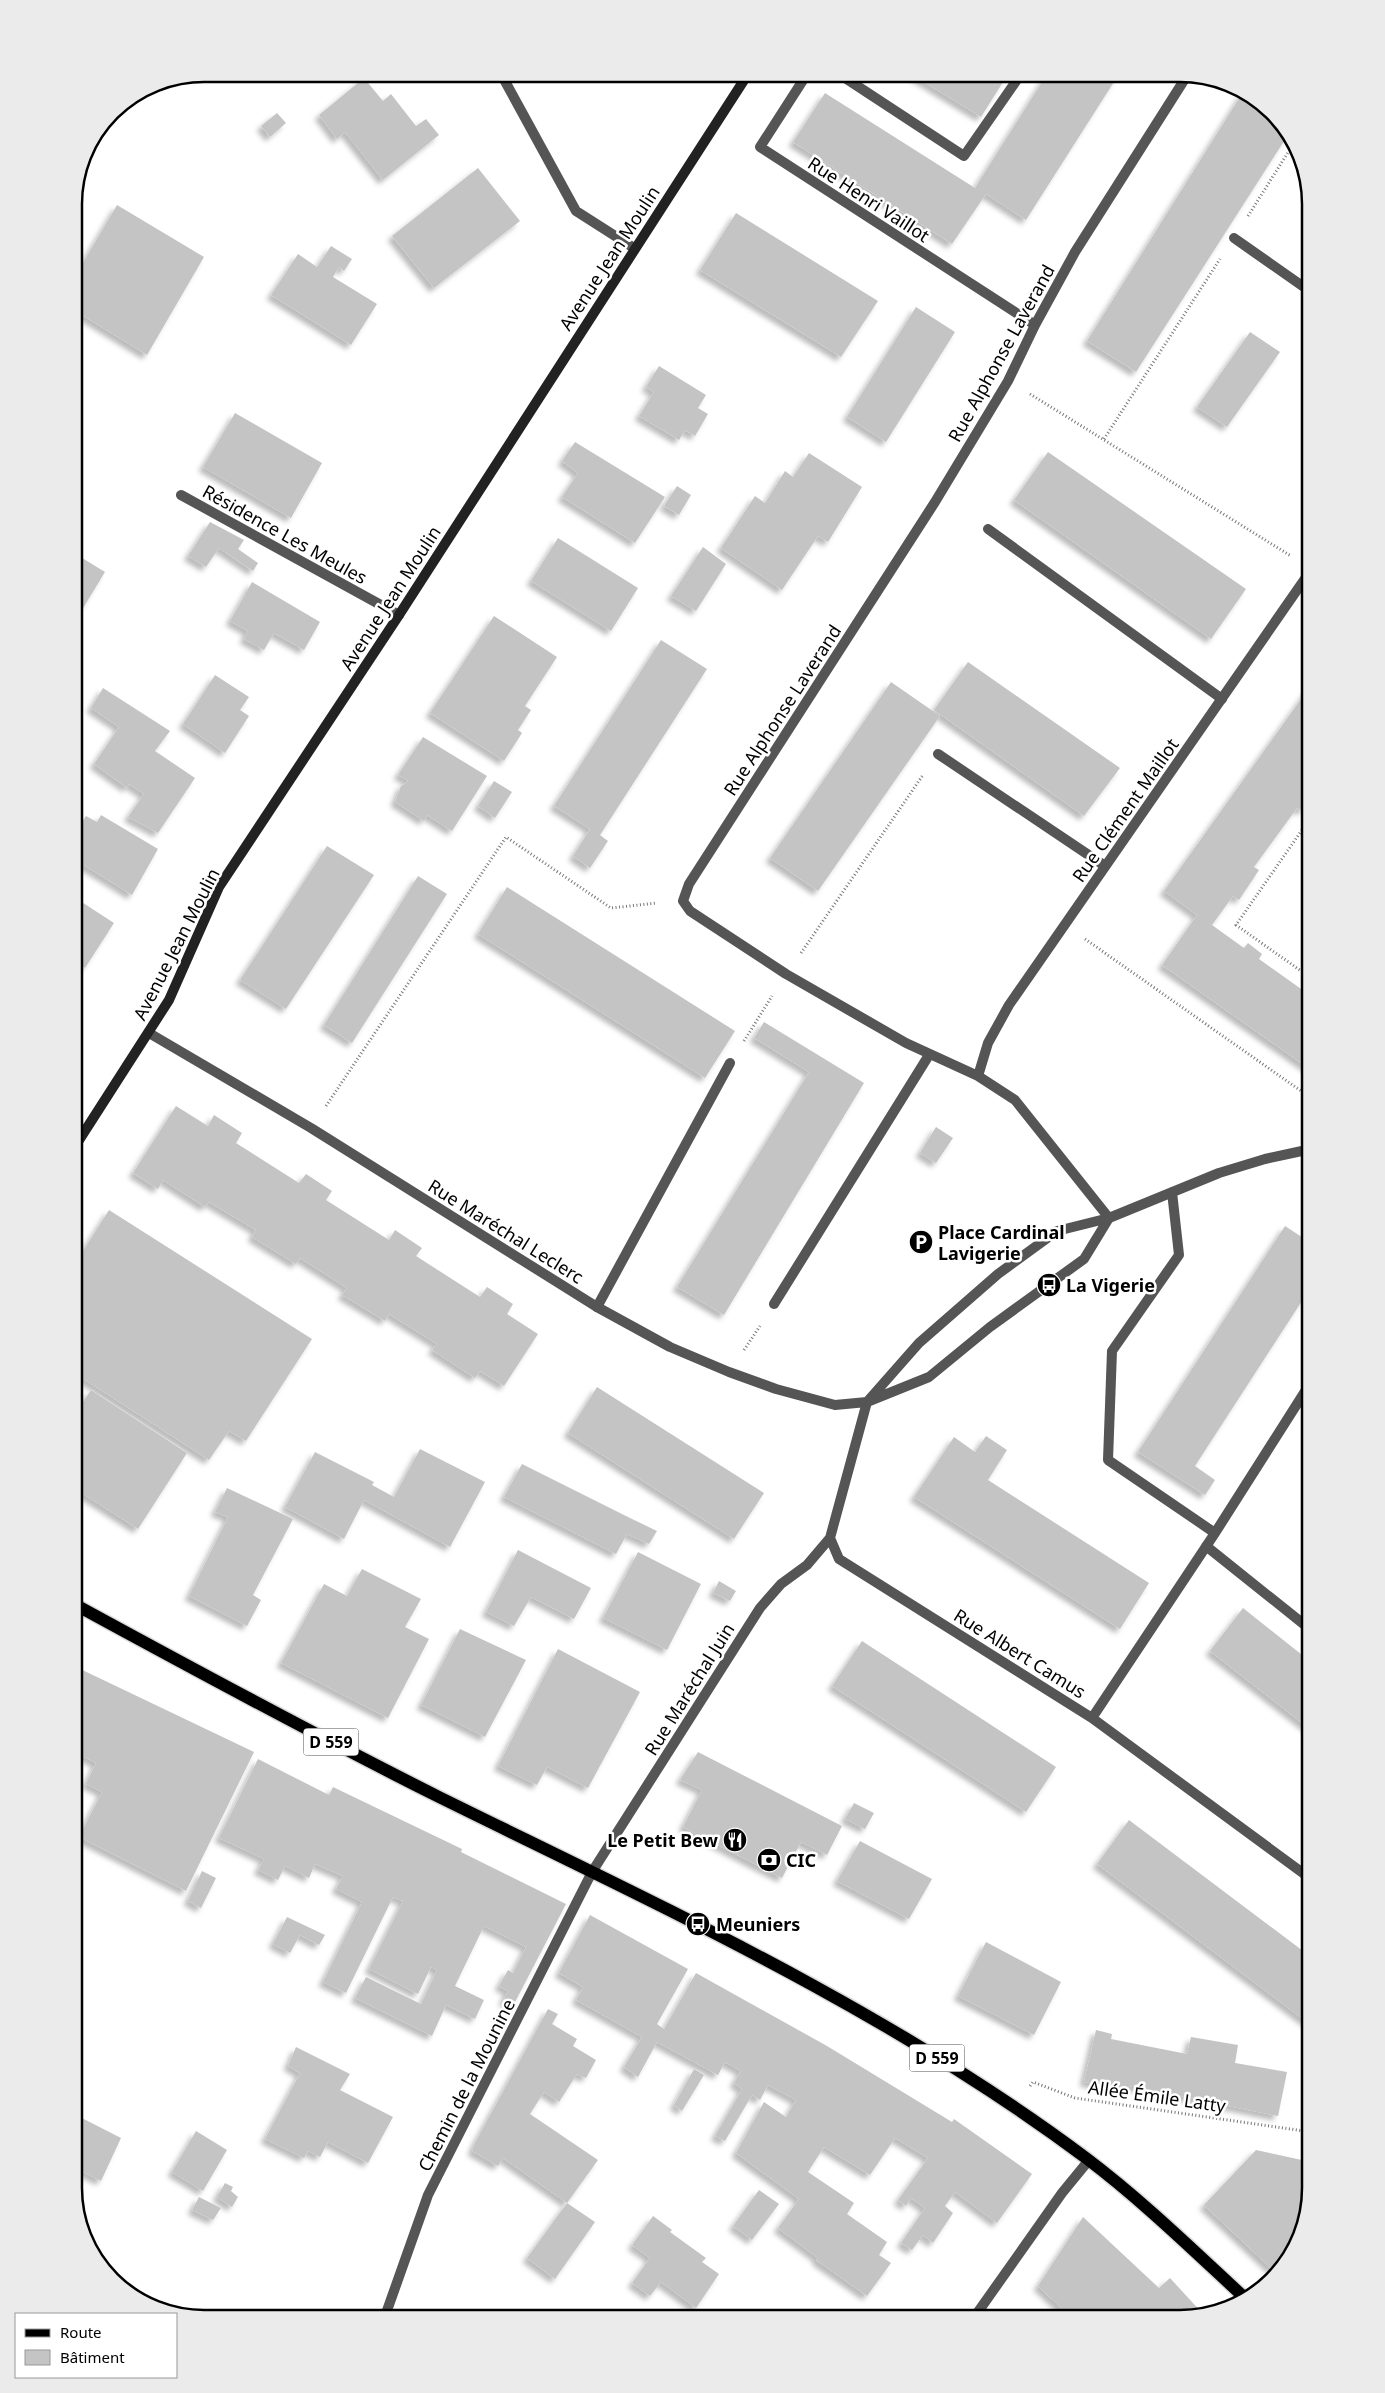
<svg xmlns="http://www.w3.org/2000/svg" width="1385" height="2393" font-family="'Noto Sans',sans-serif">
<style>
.building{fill:#c4c4c4;filter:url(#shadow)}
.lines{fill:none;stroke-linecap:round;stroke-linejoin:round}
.primary-casing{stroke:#dbdbdb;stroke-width:15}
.path{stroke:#777;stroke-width:3;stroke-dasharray:1 2.5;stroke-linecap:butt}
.lane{stroke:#555;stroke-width:10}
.street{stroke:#555;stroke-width:10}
.secondary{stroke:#222;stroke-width:10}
.primary{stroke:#000;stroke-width:12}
.labels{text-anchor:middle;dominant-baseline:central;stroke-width:5;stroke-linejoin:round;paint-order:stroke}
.shield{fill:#fff;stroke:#4c4c4c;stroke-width:1}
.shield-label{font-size:16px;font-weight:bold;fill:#000}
.street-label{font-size:18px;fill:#000;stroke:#fff}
.poi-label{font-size:18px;font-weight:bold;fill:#000;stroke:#fff;text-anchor:start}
.rim{fill:none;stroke:#000;stroke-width:2.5}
</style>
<defs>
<filter id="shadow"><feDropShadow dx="-4.5" dy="4.5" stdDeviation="2.5" flood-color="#0004"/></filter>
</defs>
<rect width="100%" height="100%" fill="#fff"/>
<!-- building -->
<path class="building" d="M 911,74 L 1008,74 L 981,117 Z
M 1047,74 L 1119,74 L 1026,220 L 986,194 L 952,244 L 793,142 L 825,93 L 975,188 Z
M 364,78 L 383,101 L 391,94 L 416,126 L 426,119 L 439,135 L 383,180 L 345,132 L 337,139 L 319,115 Z
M 1243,92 L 1253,96 L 1288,135 L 1136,372 L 1087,341 Z
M 277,113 L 286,123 L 270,137 L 261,126 Z
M 478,168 L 520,221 L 434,288 L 392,236 Z
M 117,205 L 204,257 L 147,355 L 74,310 L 74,278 Z
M 736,213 L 878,301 L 841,357 L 700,270 Z
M 331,246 L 352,259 L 344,271 L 339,267 L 333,277 L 377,304 L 351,345 L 271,295 L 298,254 L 317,267 Z
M 916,307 L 955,332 L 886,442 L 847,417 Z
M 1250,332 L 1280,352 L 1227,427 L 1197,407 Z
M 659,366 L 706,395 L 698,408 L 708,414 L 695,436 L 685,430 L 679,440 L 639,416 L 654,392 L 646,387 Z
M 235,413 L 322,463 L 291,518 L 203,467 Z
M 575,442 L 665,497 L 635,543 L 562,497 L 578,473 L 562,461 Z
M 1048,452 L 1246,589 L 1211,639 L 1014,500 Z
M 809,453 L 862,487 L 828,542 L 818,536 L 782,590 L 721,548 L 755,496 L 765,503 L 785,471 L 793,477 Z
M 677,486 L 691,495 L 679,515 L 664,506 Z
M 210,522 L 244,540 L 238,549 L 258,563 L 253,571 L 219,548 L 206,567 L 188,556 Z
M 558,538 L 638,588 L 611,631 L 531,581 Z
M 703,547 L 726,564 L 696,611 L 671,596 Z
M 74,553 L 105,572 L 74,623 Z
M 252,582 L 320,622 L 304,650 L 274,633 L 264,650 L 244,639 L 248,631 L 230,621 Z
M 494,616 L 557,657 L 525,706 L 531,710 L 518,730 L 522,733 L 504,761 L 430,713 Z
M 661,640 L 707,669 L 600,835 L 608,841 L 590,868 L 573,856 L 590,829 L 554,806 Z
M 968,662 L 1120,768 L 1084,816 L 934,710 Z
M 215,675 L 249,697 L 240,710 L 249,716 L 225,753 L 183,724 Z
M 891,682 L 940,716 L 818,891 L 770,858 Z
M 1311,685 L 1311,798 L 1302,811 L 1297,808 L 1254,867 L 1259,870 L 1239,900 L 1233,896 L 1212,925 L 1244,948 L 1248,943 L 1262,954 L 1259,959 L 1311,996 L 1311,1070 L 1162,965 L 1197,915 L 1164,891 Z
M 103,688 L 170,731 L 155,751 L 195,778 L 158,833 L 128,817 L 144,794 L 129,784 L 127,788 L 94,764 L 119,727 L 91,708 Z
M 423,737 L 487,776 L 452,831 L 427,815 L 424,821 L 395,802 L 401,786 L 409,781 L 398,775 Z
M 494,781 L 512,792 L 495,818 L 478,806 Z
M 101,815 L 158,849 L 132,895 L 74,859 L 74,835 L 86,816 L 97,822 Z
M 327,846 L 374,875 L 286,1009 L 240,980 Z
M 418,876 L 447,894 L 352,1043 L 324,1025 Z
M 507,887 L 735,1031 L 705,1078 L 478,934 Z
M 74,897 L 114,923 L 85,968 L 74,961 Z
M 764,1022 L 864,1083 L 724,1315 L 677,1287 L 809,1072 L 754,1038 Z
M 176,1106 L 208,1126 L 214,1115 L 242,1133 L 236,1143 L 299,1183 L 306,1174 L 332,1191 L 326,1200 L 389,1240 L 395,1230 L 422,1248 L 416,1256 L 480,1297 L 487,1287 L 513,1304 L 507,1314 L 538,1334 L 504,1386 L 480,1371 L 475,1378 L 432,1350 L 437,1344 L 389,1314 L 385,1321 L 342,1295 L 347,1288 L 300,1258 L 296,1264 L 252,1237 L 256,1230 L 209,1202 L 205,1207 L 163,1180 L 158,1189 L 133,1173 Z
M 936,1127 L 953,1138 L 936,1163 L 920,1153 Z
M 109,1210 L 312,1339 L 246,1441 L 229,1431 L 209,1460 L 76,1374 L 74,1377 L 74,1265 Z
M 1285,1226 L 1311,1243 L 1311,1287 L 1195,1466 L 1215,1480 L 1205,1495 L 1138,1452 Z
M 597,1387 L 764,1493 L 734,1539 L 568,1433 Z
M 91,1390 L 187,1453 L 138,1529 L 74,1488 L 74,1396 L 83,1402 Z
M 986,1436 L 1007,1450 L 988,1480 L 1149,1583 L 1120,1629 L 914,1497 L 954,1437 L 975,1452 Z
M 420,1449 L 485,1482 L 450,1547 L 364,1500 L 344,1539 L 285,1507 L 315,1452 L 374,1482 L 372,1485 L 394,1497 Z
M 522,1464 L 628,1517 L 657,1531 L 649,1544 L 627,1534 L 616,1554 L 610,1551 L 504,1497 Z
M 227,1488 L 293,1519 L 253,1595 L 261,1600 L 247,1626 L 189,1596 L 228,1517 L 215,1512 Z
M 518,1550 L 591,1588 L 574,1619 L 531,1597 L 514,1626 L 486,1612 Z
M 638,1552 L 701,1584 L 667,1650 L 603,1618 Z
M 362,1569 L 421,1599 L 405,1627 L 429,1639 L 388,1718 L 281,1663 L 324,1584 L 347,1596 Z
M 719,1581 L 736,1591 L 730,1601 L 713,1593 Z
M 1243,1608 L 1311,1662 L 1311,1730 L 1210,1651 Z
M 460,1629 L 526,1660 L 485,1737 L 421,1705 Z
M 862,1641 L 1056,1767 L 1026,1812 L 832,1686 Z
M 558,1649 L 640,1692 L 588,1788 L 547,1767 L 537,1785 L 498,1766 Z
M 74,1666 L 254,1752 L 186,1891 L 79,1837 L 102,1792 L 86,1784 L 96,1763 L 74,1752 Z
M 698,1752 L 842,1826 L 827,1855 L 801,1842 L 782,1878 L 683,1827 L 702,1790 L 680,1780 Z
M 258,1759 L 329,1795 L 333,1787 L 462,1849 L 461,1852 L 566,1904 L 513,2006 L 503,2001 L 508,1991 L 499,1986 L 508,1970 L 513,1973 L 526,1947 L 484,1926 L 455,1986 L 484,2000 L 475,2019 L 446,2005 L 432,2036 L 355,1998 L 366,1977 L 421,2004 L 437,1970 L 431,1967 L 418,1994 L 369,1969 L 403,1901 L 393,1897 L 346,1993 L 323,1982 L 362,1902 L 336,1889 L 343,1876 L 315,1864 L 309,1878 L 285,1866 L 278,1880 L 258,1870 L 264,1859 L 219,1838 Z
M 854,1803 L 874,1813 L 865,1829 L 845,1819 Z
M 1129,1820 L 1311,1957 L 1311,2025 L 1097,1864 Z
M 860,1841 L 932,1879 L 909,1919 L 837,1881 Z
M 202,1871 L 216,1878 L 201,1908 L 188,1901 Z
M 590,1915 L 688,1969 L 657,2024 L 664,2029 L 696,1973 L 827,2046 L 952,2122 L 954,2119 L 1032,2174 L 997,2223 L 955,2192 L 945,2206 L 953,2213 L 933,2243 L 923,2235 L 912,2250 L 901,2243 L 925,2208 L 911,2198 L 906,2206 L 898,2200 L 928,2158 L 895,2138 L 870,2175 L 824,2147 L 808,2172 L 854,2203 L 847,2214 L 887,2242 L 879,2255 L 891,2263 L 867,2296 L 816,2260 L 818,2258 L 778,2228 L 799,2199 L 736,2153 L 764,2102 L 786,2117 L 796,2100 L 768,2085 L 760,2100 L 752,2095 L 725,2141 L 715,2136 L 742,2089 L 734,2083 L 741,2071 L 725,2062 L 718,2075 L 657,2042 L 638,2077 L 624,2067 L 642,2037 L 576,2000 L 583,1987 L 559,1973 Z
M 287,1917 L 325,1935 L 319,1945 L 300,1935 L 290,1953 L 273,1944 Z
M 986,1942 L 1061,1982 L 1034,2035 L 958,1996 Z
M 548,2009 L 558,2014 L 552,2024 L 577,2039 L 573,2046 L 596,2060 L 586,2078 L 577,2074 L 559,2102 L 544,2092 L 530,2114 L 598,2160 L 567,2203 L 503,2158 L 498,2166 L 472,2151 L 476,2141 Z
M 1096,2030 L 1112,2034 L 1111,2039 L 1187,2054 L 1191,2037 L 1238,2045 L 1235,2063 L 1287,2072 L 1278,2116 L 1129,2086 L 1128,2090 L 1084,2082 Z
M 296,2047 L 350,2074 L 340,2090 L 393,2117 L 368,2163 L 328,2142 L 320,2157 L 308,2151 L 304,2158 L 265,2139 L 300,2073 L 288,2066 Z
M 694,2069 L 704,2075 L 682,2111 L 674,2105 Z
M 74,2114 L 121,2138 L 101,2181 L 74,2167 Z
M 196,2131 L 227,2150 L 203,2191 L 172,2172 Z
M 1256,2150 L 1311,2162 L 1311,2189 L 1289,2261 L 1276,2273 L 1204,2205 Z
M 225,2183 L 233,2187 L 231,2191 L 238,2197 L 232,2207 L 217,2197 Z
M 759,2190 L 779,2204 L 752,2240 L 733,2226 Z
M 199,2197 L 221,2208 L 213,2220 L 192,2210 Z
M 567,2203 L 595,2222 L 555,2279 L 527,2258 Z
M 653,2216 L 672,2230 L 670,2232 L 706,2258 L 702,2262 L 719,2274 L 696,2308 L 661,2282 L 650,2296 L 632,2283 L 650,2258 L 632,2245 Z
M 1083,2217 L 1159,2288 L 1170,2278 L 1203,2314 L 1180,2319 L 1073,2319 L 1038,2286 Z"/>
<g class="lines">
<!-- primary casing -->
<g class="primary-casing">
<path id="primary" d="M 74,1604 C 195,1670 315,1735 439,1797 C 660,1906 887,2009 1086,2158 C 1143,2201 1194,2251 1246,2299"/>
</g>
<!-- path -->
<path class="path" d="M 1248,216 L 1294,143
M 1030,394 L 1291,556
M 1104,439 L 1220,259
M 1085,939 L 1311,1098
M 801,953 L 923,775
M 1311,978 L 1236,925 L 1311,817
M 744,1041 L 772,996
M 326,1106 L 506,837 L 611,908 L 657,903
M 744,1350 L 760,1326
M 1030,2086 L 1033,2082 L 1075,2098 L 1311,2132"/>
<!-- lane -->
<path class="lane" d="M 839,74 L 964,156 L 1021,74
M 1234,238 L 1311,292
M 988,529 L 1222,699
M 938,754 L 1105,866
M 774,1304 L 929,1055
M 597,1307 L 730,1063"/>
<!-- street -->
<path class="street" d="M 501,74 L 576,211 L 634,248
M 807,74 L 760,147 L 1035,325
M 181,495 L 399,615
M 149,1033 L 311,1128 L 597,1307 L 670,1347 L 729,1372 L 776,1389 L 835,1405 L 867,1402 L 929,1377 L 990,1327 L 1084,1259 L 1109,1218
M 978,1076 L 988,1043 L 1009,1005 L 1311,570
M 1172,1192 L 1179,1255 L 1112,1351 L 1108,1460 L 1215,1533
M 1109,1218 L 1015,1100 L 978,1076 L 906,1043 L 786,974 L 690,911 L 683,901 L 689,884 L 935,502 L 1008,381 L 1035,325 L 1075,252 L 1188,74
M 1206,1546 L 1311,1630
M 1092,1718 L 1215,1533 L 1311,1382
M 1311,1879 L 1092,1718 L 839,1559 L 830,1538 L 867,1402 L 919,1343 L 998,1274 L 1057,1231 L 1109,1218 L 1219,1173 L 1265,1159 L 1311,1149
M 384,2319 L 428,2195 L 592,1872 L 760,1608 L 781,1584 L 807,1565 L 830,1538
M 973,2319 L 1062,2193 L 1089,2160"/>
<!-- secondary -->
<path class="secondary" d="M 74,1148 L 169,1000 L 219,887 L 399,615 L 748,74"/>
<!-- primary -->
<use href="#primary" class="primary"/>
</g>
<!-- icons -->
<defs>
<g id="parking-disc" transform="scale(1.25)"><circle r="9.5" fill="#000" stroke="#fff"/><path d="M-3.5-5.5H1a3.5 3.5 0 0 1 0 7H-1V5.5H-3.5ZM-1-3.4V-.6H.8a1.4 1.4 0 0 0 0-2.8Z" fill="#fff"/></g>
<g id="bus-disc" transform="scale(1.25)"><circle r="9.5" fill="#000" stroke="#fff"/><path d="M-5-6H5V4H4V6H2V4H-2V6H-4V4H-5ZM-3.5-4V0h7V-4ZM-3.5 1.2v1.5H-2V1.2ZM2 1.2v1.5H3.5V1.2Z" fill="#fff"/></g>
<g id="restaurant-disc" transform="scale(1.25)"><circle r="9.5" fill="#000" stroke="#fff"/><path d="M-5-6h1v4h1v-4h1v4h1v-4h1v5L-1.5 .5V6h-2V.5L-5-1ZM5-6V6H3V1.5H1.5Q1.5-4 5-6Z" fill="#fff"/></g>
<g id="bank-disc" transform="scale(1.25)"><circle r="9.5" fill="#000" stroke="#fff"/><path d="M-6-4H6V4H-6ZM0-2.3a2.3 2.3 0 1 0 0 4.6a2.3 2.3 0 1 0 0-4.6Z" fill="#fff"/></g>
</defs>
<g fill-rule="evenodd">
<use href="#parking-disc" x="921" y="1242"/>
<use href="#bus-disc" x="1049" y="1285"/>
<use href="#restaurant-disc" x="735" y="1840"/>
<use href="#bank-disc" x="769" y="1860"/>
<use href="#bus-disc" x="698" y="1924"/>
</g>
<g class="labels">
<!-- shield labels -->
<g class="shield">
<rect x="303.5" y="1728.5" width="55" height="27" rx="4"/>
<rect x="909.5" y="2044.5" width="55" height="27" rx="4"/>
</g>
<g class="shield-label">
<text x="331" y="1742">D 559</text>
<text x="937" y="2058">D 559</text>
</g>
<!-- street labels -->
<g class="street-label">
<text transform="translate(869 199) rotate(33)">Rue Henri Vaillot</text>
<text transform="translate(609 258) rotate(-57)">Avenue Jean Moulin</text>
<text transform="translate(1001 353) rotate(-61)">Rue Alphonse Laverand</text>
<text transform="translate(285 534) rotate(29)">Résidence Les Meules</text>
<text transform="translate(390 598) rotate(-57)">Avenue Jean Moulin</text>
<text transform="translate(782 710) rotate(-57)">Rue Alphonse Laverand</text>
<text transform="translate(1125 810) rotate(-55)">Rue Clément Maillot</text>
<text transform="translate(176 944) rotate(-63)">Avenue Jean Moulin</text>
<text transform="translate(506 1231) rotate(32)">Rue Maréchal Leclerc</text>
<text transform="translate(1020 1653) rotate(32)">Rue Albert Camus</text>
<text transform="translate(689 1689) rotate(-58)">Rue Maréchal Juin</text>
<text transform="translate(466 2085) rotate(-63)">Chemin de la Mounine</text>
<text transform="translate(1157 2096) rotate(8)">Allée Émile Latty</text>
</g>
<!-- poi labels -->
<g class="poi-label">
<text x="938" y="1232">Place Cardinal<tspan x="938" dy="21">Lavigerie</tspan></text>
<text x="1066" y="1285">La Vigerie</text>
<text x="718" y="1840" text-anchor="end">Le Petit Bew</text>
<text x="786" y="1860">CIC</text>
<text x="716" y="1924">Meuniers</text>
</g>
</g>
<!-- crop -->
<path d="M0 0H1385V2393H0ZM204 82H1180A122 122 0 0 1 1302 204V2188A122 122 0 0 1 1180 2310H204A122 122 0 0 1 82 2188V204A122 122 0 0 1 204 82Z" fill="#ebebeb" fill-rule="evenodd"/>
<path class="rim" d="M204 82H1180A122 122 0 0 1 1302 204V2188A122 122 0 0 1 1180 2310H204A122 122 0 0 1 82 2188V204A122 122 0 0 1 204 82Z"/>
<!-- legend -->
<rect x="15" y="2313" width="162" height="65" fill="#ffffff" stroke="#999999"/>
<rect x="25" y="2329" width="25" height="8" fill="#000000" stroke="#999999"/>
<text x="60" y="2338" font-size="15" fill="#000000">Route</text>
<rect x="25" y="2350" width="25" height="15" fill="#c4c4c4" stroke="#999999"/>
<text x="60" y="2363" font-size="15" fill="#000000">Bâtiment</text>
</svg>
